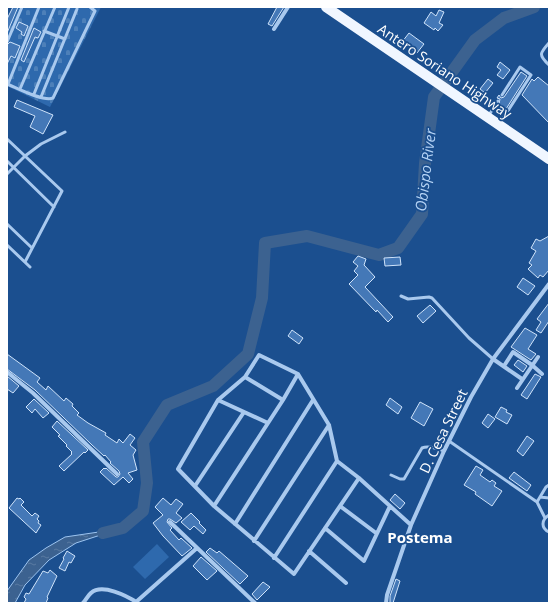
<svg xmlns="http://www.w3.org/2000/svg" width="556" height="610" font-family="'Open Sans',sans-serif">
<style>
.cemetery{fill:url(#cemetery-stones)}
.garden{fill:#2e69ad}
.water{fill:url(#water-ripples);stroke:#9cc4f0}
.lines{fill:none;stroke-linecap:round;stroke-linejoin:round}
.river{stroke:#3c6290;stroke-width:12}
.building{fill:#4478b7;stroke:#cfe3fa}
.service{stroke:#a9c9ee;stroke-width:3}
.minor{stroke:#a9c9ee;stroke-width:4}
.primary{stroke:#f0f6ff;stroke-width:10}
.labels{text-anchor:middle;dominant-baseline:central;stroke-width:3.5;stroke-linejoin:round;paint-order:stroke}
.street-label{font-size:14px;fill:#fff;stroke:#1b4f8f}
.water-label{font-size:15px;font-style:italic;fill:#b5d3f5;stroke:#1b4f8f}
.neighbourhood-label{font-size:15px;font-weight:bold;fill:#fff;stroke:#1b4f8f}
</style>
<defs>
<pattern id="cemetery-stones" width="16" height="16" patternUnits="userSpaceOnUse"><rect width="16" height="16" fill="#2e69ad"/><path d="M2 7V4a2 2 0 0 1 4 0v3zM10 15v-3a2 2 0 0 1 4 0v3z" fill="#4d80b9"/></pattern>
<pattern id="water-ripples" width="26" height="14" patternUnits="userSpaceOnUse"><rect width="26" height="14" fill="#3c6290"/><path d="M2 4q2-2 4 0t4 0M15 11q2-2 4 0t4 0" fill="none" stroke="#597aa1"/></pattern>
</defs>
<rect width="100%" height="100%" fill="#1b4f8f"/>
<!-- cemetery -->
<path class="cemetery" d="M 18,7 L 101,7 L 50,107 L 7,86 L 7,28 Z"/>
<!-- garden -->
<path class="garden" d="M 157,544 L 169,557 L 145,579 L 133,567 Z"/>
<!-- water -->
<path class="water" d="M 119,529 L 76,543 L 49,560 L 25,585 L 15,603 L 7,603 L 7,591 L 29,560 L 46,548 L 65,537 Z"/>
<g class="lines">
<!-- river -->
<path class="river" d="M 103,533 L 123,528 L 143,511 L 147,483 L 143,442 L 167,405 L 213,386 L 248,354 L 262,298 L 265,243 L 307,236 L 379,255 L 398,248 L 422,214 L 425,163 L 434,97 L 475,40 L 504,18 L 534,7"/>
</g>
<!-- building -->
<path class="building" d="M 13,7 L 18,7 L 7,33 L 7,19 Z
M 277,7 L 284,7 L 272,26 L 268,24 Z
M 439,10 L 444,12 L 439,23 L 443,25 L 438,31 L 435,28 L 434,30 L 424,23 L 431,12 L 436,16 Z
M 19,22 L 28,26 L 24,36 L 21,34 L 22,32 L 16,28 Z
M 34,28 L 41,32 L 38,38 L 35,37 L 24,62 L 21,60 Z
M 409,33 L 424,44 L 417,53 L 402,42 Z
M 10,42 L 20,46 L 15,58 L 11,56 L 7,64 L 7,45 Z
M 500,62 L 510,70 L 503,79 L 497,75 L 501,70 L 497,67 Z
M 521,72 L 527,76 L 506,109 L 499,104 L 500,99 L 497,98 L 499,95 L 501,98 L 504,97 Z
M 538,77 L 549,86 L 549,123 L 522,95 L 532,79 L 534,81 Z
M 488,79 L 493,83 L 485,93 L 480,89 Z
M 17,100 L 53,115 L 43,134 L 30,127 L 35,116 L 14,107 Z
M 549,236 L 549,270 L 543,277 L 540,275 L 538,278 L 528,269 L 532,265 L 529,263 L 536,251 L 531,248 L 536,239 L 540,241 Z
M 358,256 L 366,259 L 364,265 L 375,277 L 365,287 L 393,317 L 388,322 L 377,310 L 376,312 L 349,284 L 358,275 L 354,271 L 358,266 L 353,262 Z
M 400,257 L 401,265 L 385,266 L 384,258 Z
M 523,278 L 535,286 L 528,295 L 517,287 Z
M 549,303 L 549,321 L 541,333 L 536,330 L 541,322 L 537,319 Z
M 430,305 L 436,311 L 423,323 L 417,316 Z
M 525,328 L 537,335 L 528,349 L 536,354 L 531,360 L 511,347 Z
M 292,330 L 303,338 L 299,344 L 288,336 Z
M 7,354 L 40,378 L 37,382 L 46,390 L 48,386 L 64,401 L 66,398 L 73,404 L 72,406 L 79,413 L 77,415 L 88,423 L 106,433 L 105,435 L 117,443 L 119,439 L 123,443 L 130,434 L 135,438 L 130,445 L 136,450 L 133,455 L 137,470 L 128,473 L 133,479 L 129,483 L 123,477 L 114,485 L 100,472 L 104,468 L 105,469 L 106,468 L 116,477 L 118,477 L 120,474 L 119,471 L 110,463 L 111,462 L 105,455 L 104,456 L 92,445 L 35,390 L 7,369 Z
M 518,360 L 527,366 L 523,372 L 514,365 Z
M 535,374 L 541,377 L 527,399 L 521,395 Z
M 7,376 L 19,386 L 13,393 L 7,389 Z
M 390,398 L 402,407 L 398,414 L 386,405 Z
M 34,399 L 49,413 L 43,418 L 35,409 L 32,413 L 26,407 Z
M 420,402 L 433,409 L 424,426 L 411,418 Z
M 501,407 L 507,410 L 506,412 L 512,415 L 507,424 L 495,417 Z
M 488,414 L 495,419 L 488,428 L 482,423 Z
M 57,421 L 88,450 L 85,453 L 84,452 L 64,471 L 59,466 L 72,454 L 71,453 L 72,452 L 66,446 L 67,445 L 58,436 L 60,435 L 52,427 Z
M 527,436 L 534,441 L 523,456 L 517,451 Z
M 476,466 L 483,470 L 480,475 L 490,482 L 492,480 L 496,483 L 494,486 L 502,491 L 492,506 L 475,494 L 476,492 L 464,485 Z
M 514,472 L 531,485 L 527,491 L 509,478 Z
M 395,494 L 405,503 L 400,509 L 390,500 Z
M 17,498 L 19,499 L 20,498 L 24,502 L 21,505 L 32,516 L 35,513 L 39,516 L 37,519 L 39,521 L 38,523 L 41,525 L 36,533 L 9,508 Z
M 163,498 L 171,505 L 176,499 L 183,504 L 176,513 L 182,518 L 176,523 L 170,519 L 168,519 L 167,522 L 172,528 L 170,530 L 179,540 L 181,538 L 192,548 L 182,556 L 163,536 L 153,523 L 163,515 L 155,507 Z
M 191,513 L 200,522 L 199,523 L 206,530 L 203,534 L 194,526 L 190,530 L 181,522 Z
M 210,548 L 217,553 L 219,551 L 248,576 L 240,584 L 206,552 Z
M 67,551 L 75,556 L 71,563 L 69,562 L 65,571 L 59,568 L 64,559 L 63,558 Z
M 201,557 L 217,571 L 207,580 L 193,566 Z
M 50,570 L 57,576 L 47,597 L 48,598 L 46,603 L 24,603 L 26,599 L 24,597 L 26,593 L 29,594 L 43,571 L 48,573 Z
M 396,579 L 400,581 L 393,603 L 390,603 L 390,596 Z
M 263,582 L 270,587 L 257,600 L 252,594 Z"/>
<g class="lines">
<!-- service -->
<path class="service" d="M 44,31 L 65,39
M 7,42 L 22,7
M 549,43 C 540,53 538,55 549,65
M 7,84 C 17,88 43,102 53,98 L 95,11 L 90,7
M 8,84 L 39,7
M 20,89 L 55,7
M 34,94 L 69,7
M 41,97 L 77,9
M 489,115 L 498,101
M 500,123 L 531,75 L 520,67 L 502,95
M 7,139 L 62,191 L 25,262
M 7,161 L 54,207
M 7,174 L 25,156 L 41,144 L 65,132
M 7,224 L 32,248
M 7,245 L 30,267
M 401,296 L 408,299 L 429,297 L 432,298 L 469,338 L 493,359
M 449,441 L 537,502 L 545,518
M 391,475 L 400,479 L 404,479 L 422,448 C 429,445 437,449 444,451
M 540,497 L 549,498
M 537,502 L 546,487 L 549,485
M 549,515 C 541,520 541,528 549,532"/>
<!-- minor -->
<path class="minor" d="M 274,29 L 288,7
M 493,359 L 522,379
M 504,366 L 513,352 L 532,365 L 542,374
M 7,372 L 33,393 L 117,474
M 245,377 L 283,400 L 298,374
M 517,388 L 538,357
M 218,400 L 178,469 L 214,506 L 294,574 L 359,478
M 268,423 L 218,400 L 245,377 L 259,355 L 298,374 L 329,425 L 337,461 L 359,478 L 411,525
M 195,486 L 244,412
M 214,506 L 283,400
M 340,506 L 376,533
M 170,522 L 255,603
M 235,524 L 313,400
M 325,528 L 364,561 L 390,506
M 254,541 L 329,425
M 309,551 L 346,583
M 274,558 L 337,461
M 136,602 L 197,548
M 83,603 C 86,600 88,595 91,593 C 102,583 127,596 138,603
M 386,603 L 387,595 L 411,525 L 444,451 L 471,397 L 493,359 L 549,284"/>
<!-- primary -->
<path class="primary" d="M 326,7 L 549,159"/>
</g>
<g class="labels">
<!-- street labels -->
<g class="street-label">
<text transform="translate(445 71) rotate(34)">Antero Soriano Highway</text>
<text transform="translate(443 431) rotate(-64)">D. Cesa Street</text>
</g>
<!-- water labels -->
<g class="water-label">
<text transform="translate(425 170) rotate(-83)">Obispo River</text>
</g>
<!-- neighbourhood labels -->
<g class="neighbourhood-label">
<text x="420" y="537">Postema</text>
</g>
</g>
<!-- border -->
<rect width="556" height="610" fill="none" stroke="#ffffff" stroke-width="16"/>
</svg>
